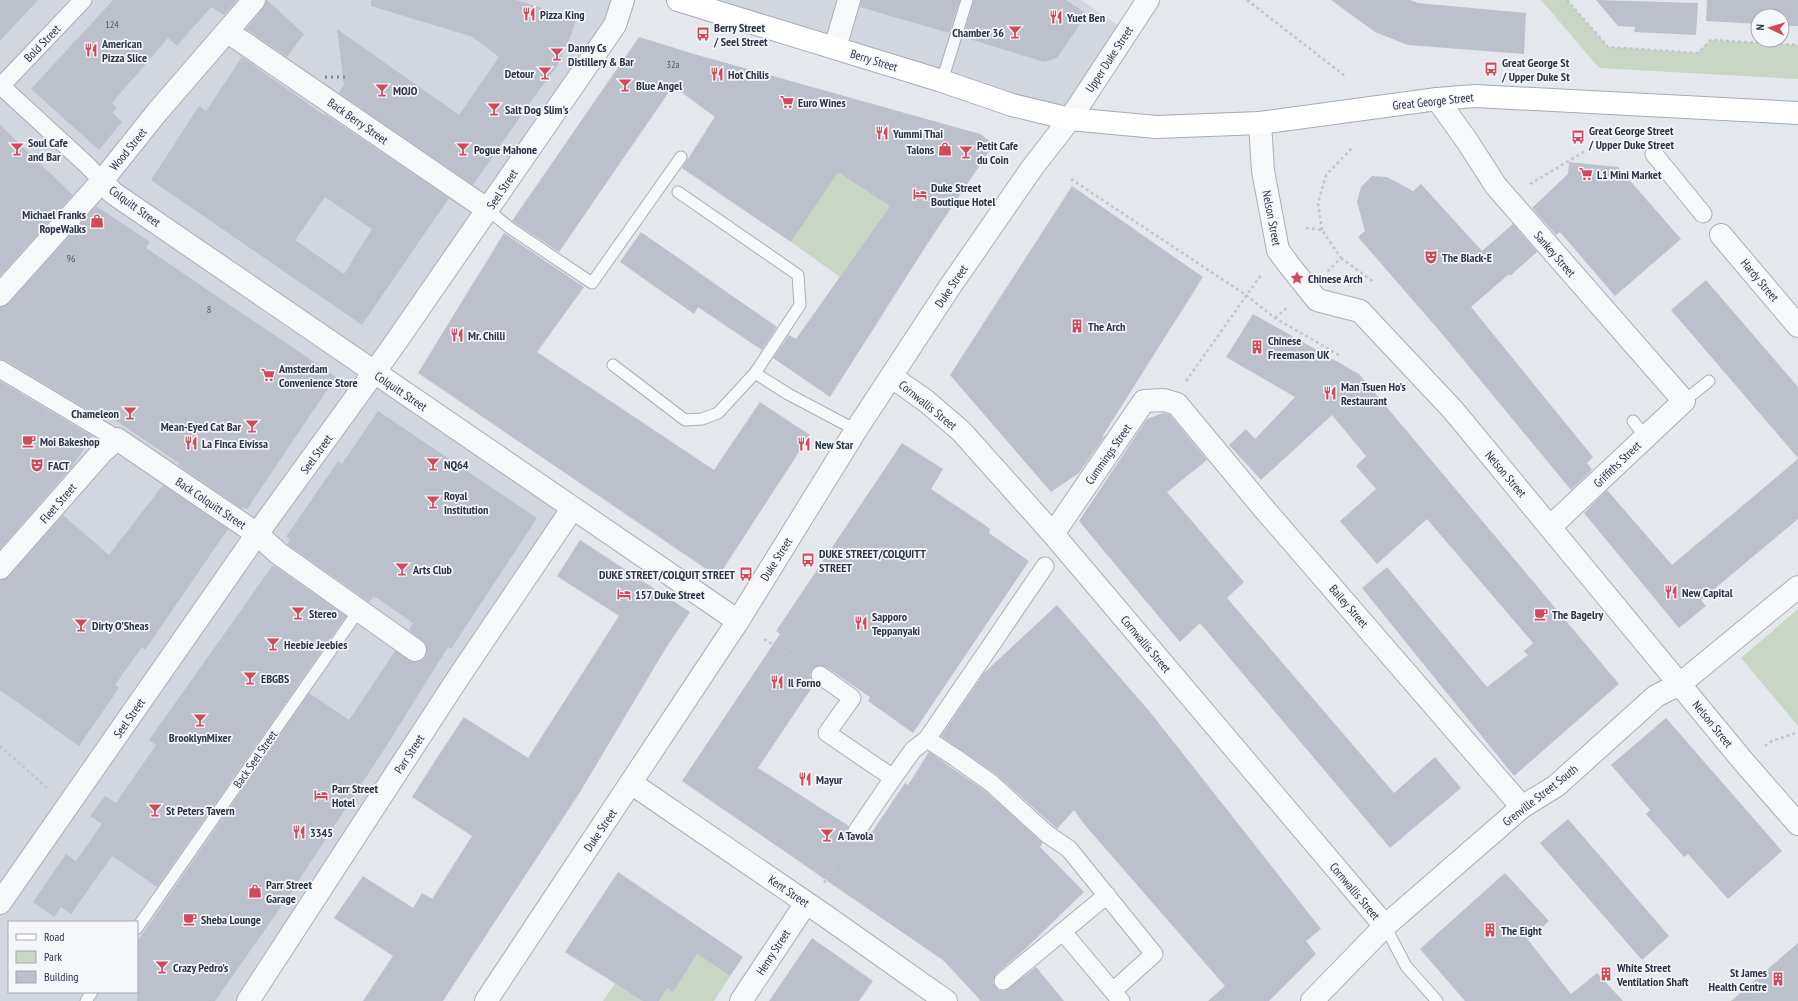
<svg xmlns="http://www.w3.org/2000/svg" width="1798" height="1001" font-family="'PT Sans Narrow',sans-serif">
<style>
.built{fill:#d2d6de;fill-rule:evenodd}
.green{fill:#c9d6c5}
.building{fill:#bbc0ca;fill-rule:evenodd}
.lines{fill:none;stroke-linecap:round;stroke-linejoin:round}
.service-casing{stroke:#a9aeb7;stroke-width:13}
.pedestrian-casing{stroke:#a9aeb7;stroke-width:19}
.minor-casing{stroke:#a9aeb7;stroke-width:24}
.tertiary-casing{stroke:#a9aeb7;stroke-width:24}
.primary-casing{stroke:#a3abb8;stroke-width:24}
.path{stroke:#c2c5cb;stroke-width:2.5;stroke-dasharray:3 3;stroke-linecap:butt}
.service{stroke:#f7f8fa;stroke-width:11}
.pedestrian{stroke:#f7f8fa;stroke-width:17}
.minor{stroke:#f7f8fa;stroke-width:22}
.tertiary{stroke:#f7f8fa;stroke-width:22}
.primary{stroke:#fff;stroke-width:22}
.rail{stroke:#7d8696;stroke-width:3;stroke-dasharray:2 4;stroke-linecap:butt}
.labels{text-anchor:middle;dominant-baseline:central;stroke-width:3.5;stroke-linejoin:round;paint-order:stroke}
.number-label{font-size:10px;fill:#4f5766}
.poi-label{font-size:12px;font-weight:bold;fill:#2b3445;stroke:#f4f6f9;text-anchor:start}
.street-label{font-size:12px;fill:#2b3445;stroke:#f4f6f9}
</style>
<rect width="100%" height="100%" fill="#e4e7ec"/>
<!-- built -->
<path class="built" d="M 0,0 L 623,0 L 374,372 L 572,509 L 251,1001 L 0,1001 ZM 9,922 L 137,922 L 137,992 L 9,992 Z
M 675,0 L 1081,0 L 1127,31 L 1070,119 Z"/>
<!-- green -->
<path class="green" d="M 1541,0 L 1567,0 L 1608,47 L 1697,53 L 1711,40 L 1798,45 L 1798,79 L 1599,68 Z
M 728,97 L 890,206 L 840,277 L 791,242 L 816,204 L 706,130 Z
M 1798,609 L 1798,726 L 1741,658 Z
M 650,923 L 730,976 L 714,1001 L 659,1001 L 667,988 L 673,992 Z
M 620,976 L 643,1001 L 603,1001 Z"/>
<!-- building -->
<path class="building" d="M 0,0 L 38,0 L 0,41 Z
M 113,0 L 237,0 L 224,15 L 211,7 L 177,46 L 168,38 L 112,103 L 117,108 L 112,112 L 122,122 L 99,150 L 31,89 Z
M 267,0 L 304,34 L 287,57 L 246,29 L 263,8 Z
M 371,0 L 516,0 L 576,19 L 572,33 L 557,66 L 529,104 L 473,185 L 339,93 L 344,85 L 337,29 L 459,115 L 499,57 L 473,37 L 371,6 Z
M 861,0 L 960,0 L 949,33 L 860,7 Z
M 974,0 L 1066,0 L 1087,14 L 1057,58 L 1044,62 L 963,37 Z
M 1331,0 L 1410,0 L 1418,3 L 1526,13 L 1524,54 L 1408,45 L 1375,32 Z
M 1596,0 L 1698,3 L 1696,35 L 1634,32 L 1635,27 L 1618,26 Z
M 1707,0 L 1798,0 L 1798,26 L 1782,26 L 1782,16 L 1758,16 L 1758,24 L 1706,21 Z
M 639,37 L 694,54 L 980,134 L 994,144 L 933,235 L 830,397 L 773,358 L 789,335 L 796,339 L 890,206 L 838,172 L 791,242 L 682,168 L 715,117 L 673,86 L 559,252 L 512,221 Z
M 242,57 L 324,115 L 325,114 L 449,198 L 362,325 L 151,180 L 199,106 L 206,111 ZM 325,197 L 372,229 L 344,274 L 295,240 Z
M 0,125 L 73,195 L 0,276 Z
M 1569,162 L 1618,167 L 1681,239 L 1615,296 L 1560,232 L 1556,235 L 1532,208 L 1568,174 Z
M 1372,176 L 1387,177 L 1413,191 L 1421,184 L 1482,251 L 1513,224 L 1537,252 L 1510,276 L 1509,274 L 1471,307 L 1593,457 L 1587,463 L 1592,470 L 1571,490 L 1443,335 L 1358,237 L 1365,231 L 1357,202 L 1361,187 Z
M 1072,186 L 1203,277 L 1102,437 L 1105,436 L 1079,473 L 1051,492 L 950,375 Z
M 96,206 L 150,242 L 146,248 L 336,377 L 247,509 L 243,507 L 242,509 L 178,465 L 179,463 L 106,414 L 103,419 L 5,360 L 0,359 L 0,307 L 9,303 Z
M 641,232 L 777,327 L 762,350 L 698,307 L 694,314 L 620,262 Z
M 504,233 L 584,287 L 537,352 L 714,470 L 760,402 L 810,435 L 718,577 L 418,373 Z
M 1706,280 L 1798,387 L 1798,458 L 1671,310 Z
M 1253,314 L 1359,374 L 1619,684 L 1514,776 L 1362,588 L 1387,567 L 1487,687 L 1528,655 L 1524,651 L 1533,643 L 1427,519 L 1377,564 L 1340,521 L 1376,489 L 1356,466 L 1366,456 L 1332,415 L 1261,480 L 1229,445 L 1246,429 L 1255,439 L 1295,397 L 1226,357 Z
M 0,381 L 92,436 L 71,468 L 0,549 Z
M 378,411 L 537,518 L 451,649 L 448,647 L 387,745 L 290,894 L 215,1001 L 137,1001 L 137,942 L 309,693 L 349,720 L 395,651 L 413,662 L 421,661 L 425,657 L 427,651 L 426,644 L 409,630 L 413,623 L 374,596 L 369,602 L 287,544 L 290,540 L 286,537 L 338,461 L 342,464 Z
M 1163,413 L 1170,415 L 1207,460 L 1167,492 L 1244,582 L 1227,598 L 1394,793 L 1435,757 L 1461,788 L 1390,848 L 1200,623 L 1180,642 L 1079,521 L 1147,419 Z
M 902,443 L 943,469 L 931,489 L 982,523 L 990,529 L 989,533 L 1029,561 L 913,733 L 868,701 L 870,697 L 826,667 L 816,666 L 812,670 L 810,674 L 811,679 L 815,683 L 758,768 L 849,826 L 847,831 L 848,836 L 856,841 L 861,840 L 865,836 L 868,838 L 905,783 L 908,785 L 929,752 L 985,791 L 1043,843 L 1040,847 L 1084,892 L 1023,951 L 997,973 L 994,978 L 993,983 L 999,990 L 1005,991 L 1036,967 L 1064,1001 L 981,1001 L 944,961 L 682,781 L 780,634 L 776,631 Z
M 1798,459 L 1798,519 L 1701,600 L 1706,606 L 1679,628 L 1584,513 L 1607,490 L 1672,565 Z
M 163,485 L 228,529 L 145,650 L 142,647 L 115,685 L 119,688 L 79,746 L 0,690 L 0,580 L 9,576 L 63,515 L 109,555 Z
M 580,540 L 690,612 L 667,646 L 580,792 L 443,1001 L 363,1001 L 393,956 L 334,918 L 363,876 L 413,908 L 422,893 L 432,899 L 472,836 L 412,797 L 435,761 L 464,717 L 528,758 L 619,616 L 557,576 Z
M 273,565 L 346,616 L 157,887 L 112,856 L 71,914 L 61,907 L 54,917 L 33,902 L 66,854 L 76,861 L 102,824 L 90,816 L 105,796 L 116,803 L 156,745 L 149,740 Z
M 1057,605 L 1150,712 L 1321,929 L 1306,941 L 1316,954 L 1269,1001 L 1208,1001 L 1225,986 L 1084,824 L 1074,810 L 1057,829 L 997,775 L 941,736 L 984,673 Z
M 1666,718 L 1782,851 L 1728,899 L 1688,854 L 1684,857 L 1646,814 L 1650,810 L 1611,765 Z
M 1568,819 L 1669,936 L 1642,960 L 1540,843 Z
M 618,872 L 743,957 L 730,976 L 697,954 L 673,992 L 667,988 L 659,1001 L 643,1001 L 565,952 Z
M 1505,873 L 1549,921 L 1528,940 L 1571,994 L 1597,973 L 1623,1001 L 1465,1001 L 1420,949 Z
M 812,938 L 873,981 L 859,1001 L 769,1001 Z
M 1798,943 L 1798,1001 L 1731,1001 Z"/>
<g class="lines">
<!-- service casing -->
<g class="service-casing">
<path id="service" d="M 942,81 L 967,0
M 678,192 L 798,275 L 800,305 L 755,373
M 488,210 L 510,228 L 592,283 L 681,157
M 613,365 L 685,420 L 702,419 L 718,413 L 755,373 L 788,394 L 856,430
M 1684,401 L 1709,381
M 1633,421 L 1645,436
M 1385,926 L 1406,966 L 1437,1001
M 137,928 L 359,610
M 86,1001 L 92,992"/>
</g>
<!-- pedestrian casing -->
<g class="pedestrian-casing">
<path id="pedestrian" d="M 0,85 L 88,166 L 102,181
M 0,87 L 83,0
M 1654,154 L 1703,214
M 0,369 L 117,439
M 820,675 L 852,698 L 827,733 L 893,778 L 913,750 L 927,739 L 1045,566
M 927,739 L 956,758 L 991,783 L 1047,834 L 1069,849 L 1154,954 L 1113,991
M 857,831 L 893,778
M 1063,932 L 1121,1001
M 1003,981 L 1107,895"/>
</g>
<!-- minor casing -->
<g class="minor-casing">
<path id="minor" d="M 228,32 L 488,210
M 835,48 L 849,0
M 1437,99 L 1467,141 L 1496,186 L 1684,401 L 1550,527
M 1260,123 L 1263,171 L 1278,250 L 1289,265 L 1317,300 L 1360,311 L 1453,410 L 1743,761 L 1798,824
M 102,181 L 113,193 L 738,621
M 1721,235 L 1798,326
M 0,295 L 102,181 L 158,111 L 254,0
M 892,377 L 926,401 L 961,431 L 1053,534 L 1385,926
M 1053,534 L 1144,401 L 1164,400 L 1177,404 L 1265,510 L 1522,807
M 0,568 L 102,452 L 117,439 L 257,534 L 278,553 L 415,650
M 631,783 L 827,917 L 946,1001
M 0,903 L 257,534 L 391,349 L 615,25 L 623,0
M 248,1001 L 458,678 L 572,509
M 741,1001 L 806,903
M 1312,1001 L 1385,926 L 1522,807 L 1556,786 L 1656,696 L 1680,684 L 1798,587"/>
</g>
<!-- tertiary casing -->
<g class="tertiary-casing">
<path id="tertiary" d="M 486,1001 L 738,621 L 856,430 L 949,288 L 1032,168 L 1070,119 L 1148,0"/>
</g>
<!-- primary casing -->
<g class="primary-casing">
<path id="primary" d="M 678,0 L 942,81 L 1012,105 L 1070,119 L 1156,127 L 1260,123 L 1437,99 L 1475,96 L 1798,113"/>
</g>
<!-- path -->
<path class="path" d="M 1247,0 L 1345,76
M 1567,0 L 1608,47 L 1698,53 L 1711,40 L 1798,45
M 1071,179 L 1246,295 L 1275,318 L 1339,355
M 1530,184 L 1587,150
M 1306,228 L 1322,230 L 1341,258 L 1327,272
M 1322,230 L 1318,203 L 1326,175 L 1352,148
M 1341,258 L 1374,282
M 1275,318 L 1288,307
M 1186,381 L 1261,275
M 764,639 L 801,663
M 0,746 L 48,789
M 1765,746 L 1772,741 L 1798,732
M 824,883 L 844,850
M 980,1001 L 986,996"/>
<!-- service -->
<use href="#service" class="service"/>
<!-- pedestrian -->
<use href="#pedestrian" class="pedestrian"/>
<!-- minor -->
<use href="#minor" class="minor"/>
<!-- tertiary -->
<use href="#tertiary" class="tertiary"/>
<!-- primary -->
<use href="#primary" class="primary"/>
<!-- rail -->
<path class="rail" d="M 325,77 L 348,77"/>
</g>
<!-- icons -->
<defs>
<g id="restaurant-bare" transform="scale(1.08)"><path d="M-5-6h1v4h1v-4h1v4h1v-4h1v5L-1.5 .5V6h-2V.5L-5-1ZM5-6V6H3V1.5H1.5Q1.5-4 5-6Z" fill="#d1495b" stroke="#f4f6f9" stroke-width="2.5" paint-order="stroke"/></g>
<g id="bar-bare" transform="scale(1.08)"><path d="M-6-5H6L.8 .8V4.5H3.5V6h-7V4.5H-.8V.8Z" fill="#d1495b" stroke="#f4f6f9" stroke-width="2.5" paint-order="stroke"/></g>
<g id="bus-bare" transform="scale(1.08)"><path d="M-5-6H5V4H4V6H2V4H-2V6H-4V4H-5ZM-3.5-4V0h7V-4ZM-3.5 1.2v1.5H-2V1.2ZM2 1.2v1.5H3.5V1.2Z" fill="#d1495b" stroke="#f4f6f9" stroke-width="2.5" paint-order="stroke"/></g>
<g id="supermarket-bare" transform="scale(1.08)"><path d="M-6-5.5h2.5l.6 2H6L4.5 2H-2.5L-4.4-4H-6ZM-1.5 3.2a1.3 1.3 0 1 0 .1 0ZM3 3.2a1.3 1.3 0 1 0 .1 0Z" fill="#d1495b" stroke="#f4f6f9" stroke-width="2.5" paint-order="stroke"/></g>
<g id="shop-bare" transform="scale(1.08)"><path d="M-5-2.5h2.3a2.7 3.5 0 0 1 5.4 0H5L5.5 6h-11ZM-1.5-2.5h3a1.5 2.3 0 0 0-3 0Z" fill="#d1495b" stroke="#f4f6f9" stroke-width="2.5" paint-order="stroke"/></g>
<g id="hotel-bare" transform="scale(1.08)"><path d="M-6-4.5h1.5V1H6V5H4.5V3h-9V5H-6ZM-4 0a1.8 1.8 0 1 1 3.6 0ZM.5 0V-2.5h3Q6-2.5 6 0Z" fill="#d1495b" stroke="#f4f6f9" stroke-width="2.5" paint-order="stroke"/></g>
<g id="theatre-bare" transform="scale(1.08)"><path d="M-5-5.5Q0-4 5-5.5V0Q5 5 0 6Q-5 5-5 0ZM-3.3-2.5H-1v1.5H-3.3ZM1-2.5H3.3v1.5H1ZM-2.8 1Q0 5.5 2.8 1Z" fill="#d1495b" stroke="#f4f6f9" stroke-width="2.5" paint-order="stroke"/></g>
<g id="sight-bare" transform="scale(1.08)"><path d="M0-6L1.8-2.2L6-1.7L2.9 1.2L3.7 5.4L0 3.3L-3.7 5.4L-2.9 1.2L-6-1.7L-1.8-2.2Z" fill="#d1495b" stroke="#f4f6f9" stroke-width="2.5" paint-order="stroke"/></g>
<g id="building-bare" transform="scale(1.08)"><path d="M-4-6H4V6H1V3H-1V6H-4ZM-2.5-4.3h1.7v1.8h-1.7ZM.8-4.3h1.7v1.8H.8ZM-2.5-1h1.7V.8h-1.7ZM.8-1h1.7V.8H.8Z" fill="#d1495b" stroke="#f4f6f9" stroke-width="2.5" paint-order="stroke"/></g>
<g id="cafe-bare" transform="scale(1.08)"><path d="M-5.5-4.5H6V0H3Q3 3.5 0 3.5H-2.5Q-5.5 3.5-5.5 0ZM3-3.2v2h1.7v-2ZM-6 4.5H4V6H-6Z" fill="#d1495b" stroke="#f4f6f9" stroke-width="2.5" paint-order="stroke"/></g>
</defs>
<g fill-rule="evenodd">
<use href="#restaurant-bare" x="529" y="14"/>
<use href="#restaurant-bare" x="1056" y="17"/>
<use href="#bar-bare" x="1015" y="32"/>
<use href="#bus-bare" x="703" y="34"/>
<use href="#restaurant-bare" x="91" y="50"/>
<use href="#bar-bare" x="557" y="54"/>
<use href="#bus-bare" x="1491" y="69"/>
<use href="#bar-bare" x="545" y="73"/>
<use href="#restaurant-bare" x="717" y="74"/>
<use href="#bar-bare" x="625" y="85"/>
<use href="#bar-bare" x="382" y="90"/>
<use href="#supermarket-bare" x="787" y="102"/>
<use href="#bar-bare" x="494" y="109"/>
<use href="#restaurant-bare" x="882" y="133"/>
<use href="#bus-bare" x="1578" y="137"/>
<use href="#bar-bare" x="17" y="149"/>
<use href="#bar-bare" x="463" y="149"/>
<use href="#shop-bare" x="945" y="149"/>
<use href="#bar-bare" x="966" y="152"/>
<use href="#supermarket-bare" x="1586" y="174"/>
<use href="#hotel-bare" x="920" y="194"/>
<use href="#shop-bare" x="97" y="221"/>
<use href="#theatre-bare" x="1431" y="257"/>
<use href="#sight-bare" x="1297" y="278"/>
<use href="#building-bare" x="1077" y="326"/>
<use href="#restaurant-bare" x="457" y="335"/>
<use href="#building-bare" x="1257" y="347"/>
<use href="#supermarket-bare" x="268" y="375"/>
<use href="#restaurant-bare" x="1330" y="393"/>
<use href="#bar-bare" x="130" y="413"/>
<use href="#bar-bare" x="252" y="426"/>
<use href="#cafe-bare" x="29" y="441"/>
<use href="#restaurant-bare" x="191" y="443"/>
<use href="#restaurant-bare" x="804" y="444"/>
<use href="#bar-bare" x="433" y="464"/>
<use href="#theatre-bare" x="37" y="465"/>
<use href="#bar-bare" x="433" y="502"/>
<use href="#bus-bare" x="808" y="560"/>
<use href="#bar-bare" x="402" y="569"/>
<use href="#bus-bare" x="746" y="574"/>
<use href="#restaurant-bare" x="1671" y="592"/>
<use href="#hotel-bare" x="624" y="594"/>
<use href="#bar-bare" x="298" y="613"/>
<use href="#cafe-bare" x="1541" y="614"/>
<use href="#restaurant-bare" x="861" y="623"/>
<use href="#bar-bare" x="81" y="625"/>
<use href="#bar-bare" x="273" y="644"/>
<use href="#bar-bare" x="250" y="678"/>
<use href="#restaurant-bare" x="777" y="682"/>
<use href="#bar-bare" x="200" y="720"/>
<use href="#restaurant-bare" x="805" y="779"/>
<use href="#hotel-bare" x="321" y="795"/>
<use href="#bar-bare" x="155" y="810"/>
<use href="#restaurant-bare" x="299" y="832"/>
<use href="#bar-bare" x="827" y="835"/>
<use href="#shop-bare" x="255" y="891"/>
<use href="#cafe-bare" x="190" y="919"/>
<use href="#building-bare" x="1490" y="930"/>
<use href="#bar-bare" x="162" y="967"/>
<use href="#building-bare" x="1606" y="974"/>
<use href="#building-bare" x="1778" y="979"/>
</g>
<g class="labels">
<!-- number labels -->
<g class="number-label">
<text x="112" y="24">124</text>
<text x="673" y="64">32a</text>
<text x="71" y="258">96</text>
<text x="209" y="309">8</text>
</g>
<!-- poi labels -->
<g class="poi-label">
<text x="540" y="14">Pizza King</text>
<text x="1067" y="17">Yuet Ben</text>
<text x="714" y="27">Berry Street<tspan x="714" dy="14">/ Seel Street</tspan></text>
<text x="1004" y="32" text-anchor="end">Chamber 36</text>
<text x="102" y="43">American<tspan x="102" dy="14">Pizza Slice</tspan></text>
<text x="568" y="47">Danny Cs<tspan x="568" dy="14">Distillery &amp; Bar</tspan></text>
<text x="1502" y="62">Great George St<tspan x="1502" dy="14">/ Upper Duke St</tspan></text>
<text x="534" y="73" text-anchor="end">Detour</text>
<text x="728" y="74">Hot Chilis</text>
<text x="636" y="85">Blue Angel</text>
<text x="393" y="90">MOJO</text>
<text x="798" y="102">Euro Wines</text>
<text x="505" y="109">Salt Dog Slim's</text>
<text x="1589" y="130">Great George Street<tspan x="1589" dy="14">/ Upper Duke Street</tspan></text>
<text x="893" y="133">Yummi Thai</text>
<text x="28" y="142">Soul Cafe<tspan x="28" dy="14">and Bar</tspan></text>
<text x="977" y="145">Petit Cafe<tspan x="977" dy="14">du Coin</tspan></text>
<text x="474" y="149">Pogue Mahone</text>
<text x="934" y="149" text-anchor="end">Talons</text>
<text x="1597" y="174">L1 Mini Market</text>
<text x="931" y="187">Duke Street<tspan x="931" dy="14">Boutique Hotel</tspan></text>
<text x="86" y="214" text-anchor="end">Michael Franks<tspan x="86" dy="14">RopeWalks</tspan></text>
<text x="1442" y="257">The Black-E</text>
<text x="1308" y="278">Chinese Arch</text>
<text x="1088" y="326">The Arch</text>
<text x="468" y="335">Mr. Chilli</text>
<text x="1268" y="340">Chinese<tspan x="1268" dy="14">Freemason UK</tspan></text>
<text x="279" y="368">Amsterdam<tspan x="279" dy="14">Convenience Store</tspan></text>
<text x="1341" y="386">Man Tsuen Ho's<tspan x="1341" dy="14">Restaurant</tspan></text>
<text x="119" y="413" text-anchor="end">Chameleon</text>
<text x="241" y="426" text-anchor="end">Mean-Eyed Cat Bar</text>
<text x="40" y="441">Moi Bakeshop</text>
<text x="202" y="443">La Finca Eivissa</text>
<text x="815" y="444">New Star</text>
<text x="444" y="464">NQ64</text>
<text x="48" y="465">FACT</text>
<text x="444" y="495">Royal<tspan x="444" dy="14">Institution</tspan></text>
<text x="819" y="553">DUKE STREET/COLQUITT<tspan x="819" dy="14">STREET</tspan></text>
<text x="413" y="569">Arts Club</text>
<text x="735" y="574" text-anchor="end">DUKE STREET/COLQUIT STREET</text>
<text x="1682" y="592">New Capital</text>
<text x="635" y="594">157 Duke Street</text>
<text x="309" y="613">Stereo</text>
<text x="1552" y="614">The Bagelry</text>
<text x="872" y="616">Sapporo<tspan x="872" dy="14">Teppanyaki</tspan></text>
<text x="92" y="625">Dirty O'Sheas</text>
<text x="284" y="644">Heebie Jeebies</text>
<text x="261" y="678">EBGBS</text>
<text x="788" y="682">Il Forno</text>
<text x="200" y="737" text-anchor="middle">BrooklynMixer</text>
<text x="816" y="779">Mayur</text>
<text x="332" y="788">Parr Street<tspan x="332" dy="14">Hotel</tspan></text>
<text x="166" y="810">St Peters Tavern</text>
<text x="310" y="832">3345</text>
<text x="838" y="835">A Tavola</text>
<text x="266" y="884">Parr Street<tspan x="266" dy="14">Garage</tspan></text>
<text x="201" y="919">Sheba Lounge</text>
<text x="1501" y="930">The Eight</text>
<text x="173" y="967">Crazy Pedro's</text>
<text x="1617" y="967">White Street<tspan x="1617" dy="14">Ventilation Shaft</tspan></text>
<text x="1767" y="972" text-anchor="end">St James<tspan x="1767" dy="14">Health Centre</tspan></text>
</g>
<!-- street labels -->
<g class="street-label">
<text transform="translate(42 43) rotate(-46)">Bold Street</text>
<text transform="translate(1109 59) rotate(-57)">Upper Duke Street</text>
<text transform="translate(874 60) rotate(17)">Berry Street</text>
<text transform="translate(1433 101) rotate(-6)">Great George Street</text>
<text transform="translate(358 121) rotate(35)">Back Berry Street</text>
<text transform="translate(128 149) rotate(-51)">Wood Street</text>
<text transform="translate(502 189) rotate(-56)">Seel Street</text>
<text transform="translate(135 206) rotate(36)">Colquitt Street</text>
<text transform="translate(1272 218) rotate(79)">Nelson Street</text>
<text transform="translate(1555 254) rotate(49)">Sankey Street</text>
<text transform="translate(1760 280) rotate(50)">Hardy Street</text>
<text transform="translate(951 286) rotate(-56)">Duke Street</text>
<text transform="translate(401 391) rotate(34)">Colquitt Street</text>
<text transform="translate(928 405) rotate(39)">Cornwallis Street</text>
<text transform="translate(316 454) rotate(-54)">Seel Street</text>
<text transform="translate(1108 454) rotate(-55)">Cummings Street</text>
<text transform="translate(1617 464) rotate(-44)">Griffiths Street</text>
<text transform="translate(1506 474) rotate(50)">Nelson Street</text>
<text transform="translate(58 503) rotate(-49)">Fleet Street</text>
<text transform="translate(211 503) rotate(34)">Back Colquitt Street</text>
<text transform="translate(776 559) rotate(-58)">Duke Street</text>
<text transform="translate(1349 606) rotate(49)">Bailey Street</text>
<text transform="translate(1146 644) rotate(50)">Cornwallis Street</text>
<text transform="translate(129 718) rotate(-55)">Seel Street</text>
<text transform="translate(1713 724) rotate(51)">Nelson Street</text>
<text transform="translate(409 754) rotate(-57)">Parr Street</text>
<text transform="translate(255 759) rotate(-55)">Back Seel Street</text>
<text transform="translate(1540 795) rotate(-38)">Grenville Street South</text>
<text transform="translate(600 830) rotate(-56)">Duke Street</text>
<text transform="translate(789 891) rotate(34)">Kent Street</text>
<text transform="translate(1355 891) rotate(50)">Cornwallis Street</text>
<text transform="translate(773 952) rotate(-57)">Henry Street</text>
</g>
</g>
<!-- legend -->
<rect x="8" y="921" width="130" height="72" fill="#f4f6f9" stroke="#a4a8b1"/>
<rect x="16" y="934" width="20" height="6" fill="#ffffff" stroke="#a4a8b1"/>
<text x="44" y="941" font-size="12" fill="#2b3445">Road</text>
<rect x="16" y="951" width="20" height="12" fill="#c9d6c5" stroke="#a4a8b1"/>
<text x="44" y="961" font-size="12" fill="#2b3445">Park</text>
<rect x="16" y="971" width="20" height="12" fill="#bbc0ca" stroke="#a4a8b1"/>
<text x="44" y="981" font-size="12" fill="#2b3445">Building</text>
<!-- north arrow -->
<g transform="translate(1770 28) rotate(274)"><circle r="19" fill="#f4f6f9" stroke="#a4a8b1"/>
<path d="M0-3L7 15L0 10L-7 15Z" fill="#d1495b"/>
<text y="-6" font-size="11" font-weight="bold" text-anchor="middle" fill="#2b3445">N</text>
</g>
</svg>
